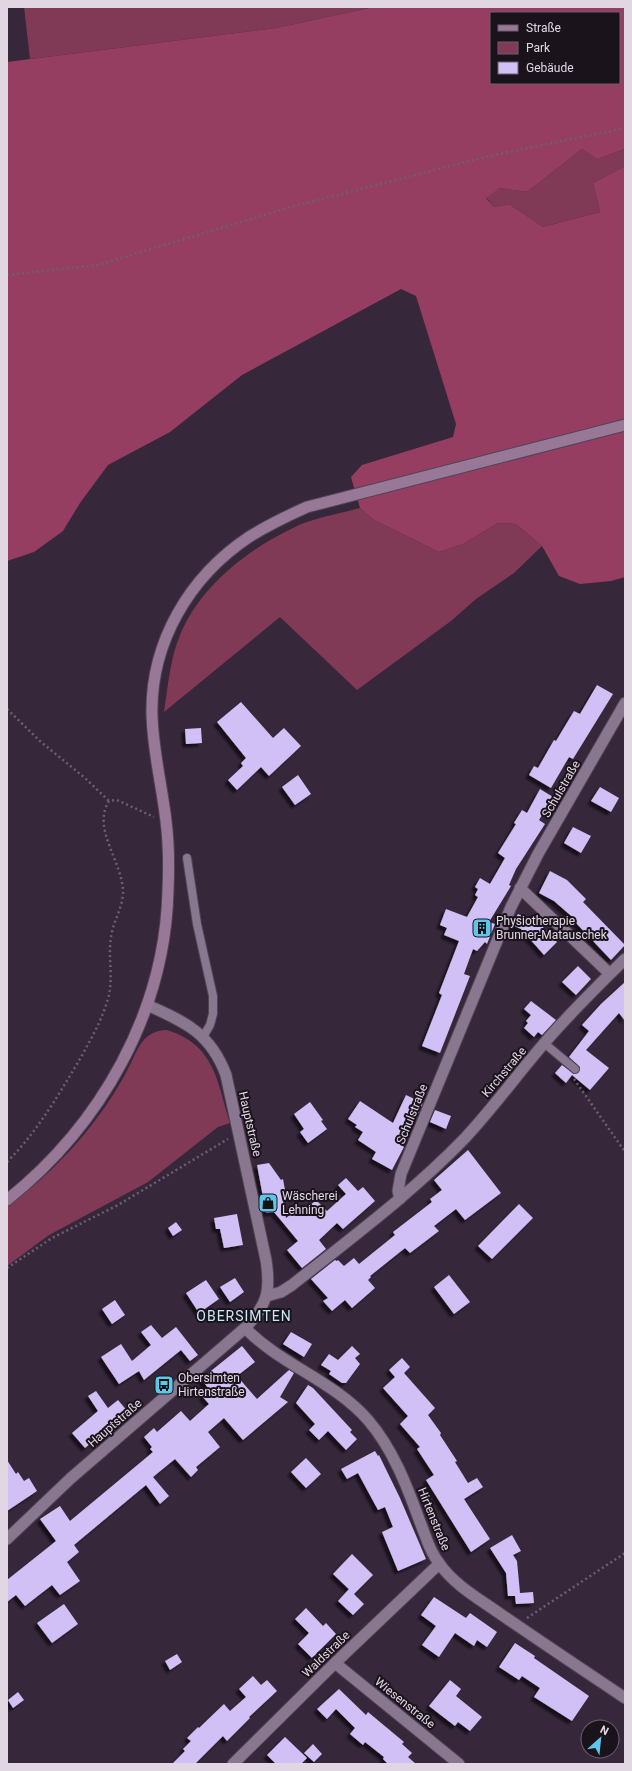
<svg xmlns="http://www.w3.org/2000/svg" width="632" height="1771" font-family="Roboto,sans-serif">
<style>
.green{fill:#813a56}
.forest{fill:#963e61;fill-rule:evenodd}
.building{fill:#d0c0f5;filter:url(#shadow)}
.lines{fill:none;stroke-linecap:round;stroke-linejoin:round}
.service-casing{stroke:#514454;stroke-width:10}
.minor-casing{stroke:#514454;stroke-width:13}
.secondary-casing{stroke:#514454;stroke-width:13}
.path{stroke:#6c5f70;stroke-width:2.5;stroke-dasharray:2 3;stroke-linecap:butt}
.service{stroke:#88778e;stroke-width:8}
.minor{stroke:#88778e;stroke-width:11}
.secondary{stroke:#987897;stroke-width:11}
.labels{text-anchor:middle;dominant-baseline:central;stroke-width:4;stroke-linejoin:round;paint-order:stroke}
.street-label{font-size:12px;fill:#e1d7e3;stroke:#1a131c}
.poi-label{font-size:12px;fill:#e1d7e3;stroke:#1a131c;text-anchor:start}
.quarter-label{font-size:14px;letter-spacing:1px;fill:#c7eaf6;stroke:#1a131c}
</style>
<defs>
<filter id="shadow"><feDropShadow dx="-3.5" dy="3.5" stdDeviation="1" flood-color="#0009"/></filter>
</defs>
<rect width="100%" height="100%" fill="#36273b"/>
<!-- green -->
<path class="green" d="M 24,7 L 374,7 L 276,28 L 30,59 Z
M 582,149 L 597,159 L 625,149 L 625,166 L 593,183 L 600,212 L 543,227 L 509,204 L 494,207 L 486,197 L 500,188 L 527,192 Z
M 360,508 L 374,520 L 439,552 L 463,544 L 498,523 L 516,524 L 542,546 L 514,573 L 476,599 L 451,621 L 357,690 L 280,617 L 164,712 C 168,686 170,659 180,635 C 199,589 242,554 285,532 C 292,529 299,524 307,522 C 324,516 342,513 360,508 Z
M 167,1030 C 215,1045 217,1081 230,1123 L 218,1127 L 148,1182 L 49,1235 L 7,1266 L 7,1207 C 56,1171 102,1121 130,1065 C 139,1047 143,1031 167,1030 Z"/>
<!-- forest -->
<path class="forest" d="M 374,7 L 625,7 L 625,149 L 597,159 L 582,149 L 527,192 L 500,188 L 486,198 L 494,207 L 509,204 L 543,227 L 600,212 L 593,183 L 625,166 L 625,577 L 611,581 L 580,584 L 559,576 L 542,546 L 516,524 L 498,523 L 463,544 L 439,552 L 374,520 L 360,508 L 351,477 L 362,465 L 453,437 L 456,424 L 416,296 L 401,289 L 242,375 L 170,432 L 108,465 L 80,503 L 63,531 L 34,552 L 7,561 L 7,62 L 276,28 ZM 491,13 L 619,13 L 619,83 L 491,83 Z"/>
<!-- building -->
<path class="building" d="M 597,685 L 613,694 L 573,759 L 569,757 L 551,788 L 529,775 L 534,766 L 538,768 L 554,740 L 556,741 L 574,711 L 580,714 Z
M 241,702 L 273,738 L 284,728 L 301,746 L 269,776 L 261,767 L 237,790 L 228,780 L 243,766 L 241,763 L 246,758 L 217,722 Z
M 201,728 L 202,743 L 186,744 L 185,729 Z
M 298,775 L 311,794 L 295,805 L 282,787 Z
M 600,787 L 619,798 L 611,812 L 591,801 Z
M 540,789 L 553,797 L 539,820 L 545,824 L 516,869 L 509,885 L 511,886 L 489,922 L 495,924 L 487,944 L 485,942 L 477,951 L 473,949 L 464,974 L 470,976 L 440,1053 L 422,1046 L 442,995 L 439,993 L 459,941 L 444,935 L 447,928 L 440,925 L 446,909 L 467,917 L 478,897 L 475,895 L 478,889 L 475,887 L 480,878 L 490,884 L 505,858 L 498,853 L 516,824 L 514,823 L 522,810 L 527,813 Z
M 573,827 L 591,836 L 581,853 L 564,843 Z
M 550,871 L 567,880 L 586,899 L 583,902 L 625,945 L 611,960 L 576,923 L 577,921 L 554,901 L 539,893 Z
M 518,914 L 541,925 L 557,942 L 544,955 L 521,929 L 512,925 Z
M 578,966 L 591,979 L 576,995 L 562,982 Z
M 625,982 L 625,1021 L 619,1013 L 586,1050 L 609,1068 L 590,1090 L 572,1075 L 566,1083 L 555,1073 L 562,1065 L 574,1074 L 579,1072 L 580,1067 L 569,1057 L 589,1031 L 582,1025 L 601,1004 Z
M 531,1001 L 556,1020 L 542,1035 L 538,1032 L 534,1037 L 524,1028 L 528,1023 L 526,1021 L 531,1015 L 524,1009 Z
M 406,1095 L 423,1103 L 407,1138 L 401,1145 L 404,1147 L 392,1170 L 372,1159 L 376,1152 L 358,1140 L 363,1132 L 355,1127 L 357,1125 L 348,1119 L 360,1101 L 393,1123 Z
M 310,1102 L 323,1120 L 321,1121 L 327,1129 L 308,1143 L 300,1132 L 304,1129 L 294,1114 Z
M 435,1110 L 451,1116 L 446,1129 L 430,1122 Z
M 468,1150 L 501,1193 L 465,1220 L 456,1209 L 434,1226 L 439,1231 L 410,1253 L 405,1248 L 370,1276 L 371,1277 L 368,1280 L 375,1288 L 352,1308 L 345,1300 L 332,1311 L 323,1301 L 328,1298 L 311,1279 L 335,1260 L 337,1261 L 338,1260 L 344,1266 L 354,1258 L 359,1264 L 395,1235 L 393,1232 L 432,1202 L 430,1199 L 442,1190 L 434,1180 Z
M 269,1163 L 281,1180 L 283,1179 L 285,1190 L 281,1190 L 286,1218 L 295,1211 L 299,1216 L 316,1200 L 327,1211 L 346,1194 L 338,1185 L 346,1178 L 358,1191 L 363,1187 L 375,1201 L 343,1229 L 337,1223 L 319,1240 L 326,1249 L 302,1268 L 287,1250 L 298,1241 L 274,1212 L 266,1213 L 257,1165 Z
M 519,1204 L 533,1218 L 492,1259 L 478,1246 Z
M 237,1214 L 243,1245 L 224,1248 L 220,1229 L 216,1229 L 214,1218 Z
M 176,1222 L 182,1230 L 173,1236 L 168,1228 Z
M 449,1275 L 470,1302 L 454,1314 L 434,1287 Z
M 235,1278 L 244,1292 L 230,1302 L 220,1287 Z
M 206,1280 L 219,1299 L 199,1313 L 186,1293 Z
M 115,1300 L 125,1315 L 112,1324 L 102,1309 Z
M 151,1325 L 162,1338 L 176,1327 L 198,1355 L 190,1361 L 181,1350 L 144,1380 L 139,1371 L 119,1384 L 101,1357 L 121,1344 L 132,1361 L 151,1345 L 141,1332 Z
M 291,1332 L 312,1344 L 304,1357 L 283,1344 Z
M 242,1346 L 255,1362 L 237,1376 L 257,1399 L 289,1370 L 294,1373 L 280,1397 L 288,1402 L 243,1440 L 224,1418 L 208,1432 L 220,1447 L 196,1467 L 198,1470 L 191,1477 L 175,1459 L 153,1477 L 169,1496 L 160,1504 L 146,1485 L 74,1545 L 79,1552 L 67,1562 L 80,1581 L 60,1595 L 52,1585 L 25,1606 L 16,1595 L 7,1602 L 7,1580 L 56,1541 L 40,1519 L 60,1506 L 70,1521 L 153,1452 L 150,1449 L 152,1447 L 144,1437 L 154,1428 L 157,1432 L 181,1411 L 190,1421 L 209,1404 L 202,1396 L 209,1389 L 201,1379 Z
M 352,1346 L 360,1354 L 355,1358 L 360,1364 L 346,1383 L 342,1383 L 329,1374 L 331,1371 L 321,1365 L 329,1354 L 338,1360 Z
M 402,1358 L 410,1367 L 404,1373 L 435,1408 L 428,1415 L 441,1433 L 440,1435 L 457,1461 L 455,1462 L 468,1483 L 477,1478 L 483,1487 L 464,1499 L 490,1539 L 471,1552 L 426,1480 L 434,1475 L 417,1449 L 420,1447 L 400,1424 L 408,1416 L 383,1388 L 395,1377 L 389,1370 Z
M 308,1385 L 313,1388 L 352,1430 L 350,1432 L 357,1439 L 346,1450 L 328,1431 L 319,1440 L 309,1430 L 315,1424 L 296,1403 Z
M 96,1391 L 108,1408 L 118,1400 L 129,1413 L 126,1415 L 127,1417 L 113,1429 L 111,1426 L 85,1448 L 72,1433 L 98,1411 L 88,1396 Z
M 375,1451 L 378,1456 L 379,1455 L 400,1498 L 426,1559 L 398,1571 L 382,1532 L 393,1527 L 385,1507 L 378,1510 L 358,1473 L 347,1479 L 341,1469 Z
M 306,1458 L 321,1474 L 306,1488 L 291,1472 Z
M 7,1460 L 16,1474 L 18,1472 L 24,1481 L 29,1478 L 37,1491 L 7,1511 Z
M 512,1535 L 521,1551 L 513,1555 L 517,1561 L 520,1593 L 533,1592 L 534,1603 L 516,1604 L 515,1596 L 508,1596 L 506,1573 L 490,1548 Z
M 352,1554 L 373,1575 L 354,1594 L 333,1574 Z
M 349,1589 L 364,1604 L 353,1615 L 338,1601 Z
M 434,1597 L 466,1618 L 470,1613 L 497,1632 L 487,1647 L 477,1640 L 474,1646 L 455,1633 L 439,1657 L 422,1645 L 436,1626 L 421,1615 Z
M 64,1604 L 78,1624 L 52,1643 L 37,1623 Z
M 306,1608 L 323,1626 L 326,1623 L 336,1634 L 312,1658 L 298,1644 L 309,1633 L 295,1619 Z
M 515,1643 L 535,1656 L 534,1658 L 589,1696 L 572,1721 L 534,1697 L 540,1688 L 522,1676 L 519,1680 L 499,1667 Z
M 177,1654 L 182,1662 L 170,1670 L 165,1661 Z
M 253,1676 L 261,1685 L 267,1680 L 277,1691 L 249,1717 L 250,1718 L 227,1741 L 223,1736 L 195,1764 L 172,1764 L 185,1751 L 183,1749 L 191,1741 L 187,1738 L 198,1727 L 199,1728 L 224,1704 L 230,1711 L 246,1697 L 239,1689 Z
M 450,1680 L 461,1689 L 456,1696 L 482,1717 L 470,1731 L 458,1722 L 455,1726 L 429,1706 Z
M 339,1689 L 366,1715 L 368,1712 L 404,1742 L 402,1744 L 412,1753 L 408,1757 L 416,1764 L 388,1764 L 383,1759 L 384,1757 L 365,1742 L 363,1745 L 350,1734 L 355,1728 L 336,1709 L 327,1719 L 317,1709 Z
M 18,1692 L 24,1700 L 13,1708 L 8,1700 Z
M 285,1737 L 307,1758 L 301,1764 L 276,1764 L 267,1755 Z
M 313,1744 L 322,1754 L 314,1762 L 304,1753 Z"/>
<g class="lines">
<!-- service casing -->
<g class="service-casing">
<path id="service" d="M 187,858 L 197,924 L 213,996 L 213,1014 L 210,1025 L 203,1037
M 544,1043 L 575,1069"/>
</g>
<!-- minor casing -->
<g class="minor-casing">
<path id="minor" d="M 520,888 L 610,974
M 400,1199 L 398,1191 L 401,1174 L 511,907 L 538,854 L 625,703
M 267,1296 L 281,1292 L 292,1285 C 351,1238 412,1193 465,1138 C 494,1107 519,1072 547,1040 C 571,1012 598,986 625,959
M 245,1328 C 281,1365 334,1381 368,1420 C 393,1449 407,1486 420,1522 C 426,1536 429,1551 439,1563 C 453,1584 479,1599 499,1613 C 541,1642 583,1670 625,1698
M 7,1539 L 71,1478 L 245,1328 C 267,1305 271,1292 266,1260 L 226,1075 C 211,1034 186,1022 147,1005
M 335,1663 L 459,1764
M 233,1764 L 335,1663 L 439,1564"/>
</g>
<!-- secondary casing -->
<g class="secondary-casing">
<path id="secondary" d="M 7,1200 C 101,1125 165,1012 168,891 C 169,868 169,844 166,821 C 162,786 153,751 152,716 C 150,643 189,577 249,537 C 268,525 287,516 307,507 L 625,425"/>
</g>
<!-- path -->
<path class="path" d="M 7,275 L 98,265 L 291,207 L 489,156 L 625,128
M 7,709 L 41,742 L 85,778 L 109,801
M 574,1079 L 623,1149 L 625,1149
M 7,1162 C 36,1133 56,1099 77,1064 C 89,1043 103,1019 109,995 C 113,976 108,956 111,937 C 113,922 122,909 123,894 C 124,863 91,829 109,801 L 117,800 L 154,817
M 7,1268 L 52,1238 L 118,1205 L 228,1139
M 527,1618 L 625,1553"/>
<!-- service -->
<use href="#service" class="service"/>
<!-- minor -->
<use href="#minor" class="minor"/>
<!-- secondary -->
<use href="#secondary" class="secondary"/>
</g>
<!-- icons -->
<defs>
<g id="building-square" transform="scale(1)"><rect x="-9" y="-9" width="18" height="18" rx="4" fill="#5cc7e8" stroke="#1a131c"/><path d="M-4-6H4V6H1V3H-1V6H-4ZM-2.5-4.3h1.7v1.8h-1.7ZM.8-4.3h1.7v1.8H.8ZM-2.5-1h1.7V.8h-1.7ZM.8-1h1.7V.8H.8Z" fill="#111"/></g>
<g id="shop-square" transform="scale(1)"><rect x="-9" y="-9" width="18" height="18" rx="4" fill="#5cc7e8" stroke="#1a131c"/><path d="M-5-2.5h2.3a2.7 3.5 0 0 1 5.4 0H5L5.5 6h-11ZM-1.5-2.5h3a1.5 2.3 0 0 0-3 0Z" fill="#111"/></g>
<g id="bus-square" transform="scale(1)"><rect x="-9" y="-9" width="18" height="18" rx="4" fill="#5cc7e8" stroke="#1a131c"/><path d="M-5-6H5V4H4V6H2V4H-2V6H-4V4H-5ZM-3.5-4V0h7V-4ZM-3.5 1.2v1.5H-2V1.2ZM2 1.2v1.5H3.5V1.2Z" fill="#111"/></g>
</defs>
<g fill-rule="evenodd">
<use href="#building-square" x="482" y="928"/>
<use href="#shop-square" x="268" y="1203"/>
<use href="#bus-square" x="164" y="1385"/>
</g>
<g class="labels">
<!-- street labels -->
<g class="street-label">
<text transform="translate(561 789) rotate(-60)">Schulstraße</text>
<text transform="translate(504 1072) rotate(-50)">Kirchstraße</text>
<text transform="translate(412 1114) rotate(-68)">Schulstraße</text>
<text transform="translate(250 1124) rotate(77)">Hauptstraße</text>
<text transform="translate(115 1423) rotate(-41)">Hauptstraße</text>
<text transform="translate(434 1519) rotate(68)">Hirtenstraße</text>
<text transform="translate(326 1654) rotate(-44)">Waldstraße</text>
<text transform="translate(405 1703) rotate(39)">Wiesenstraße</text>
</g>
<!-- poi labels -->
<g class="poi-label">
<text x="496" y="921">Physiotherapie<tspan x="496" dy="14">Brunner-Matauschek</tspan></text>
<text x="282" y="1196">Wäscherei<tspan x="282" dy="14">Lehning</tspan></text>
<text x="178" y="1378">Obersimten<tspan x="178" dy="14">Hirtenstraße</tspan></text>
</g>
<!-- quarter labels -->
<g class="quarter-label">
<text x="244" y="1316">OBERSIMTEN</text>
</g>
</g>
<!-- border -->
<rect width="632" height="1771" fill="none" stroke="#e1d7e3" stroke-width="16"/>
<!-- legend -->
<rect x="490" y="12" width="130" height="72" fill="#1a131c" stroke="#6a616c"/>
<rect x="498" y="25" width="20" height="6" fill="#987897" stroke="#6a616c"/>
<text x="526" y="32" font-size="12" fill="#e1d7e3">Straße</text>
<rect x="498" y="42" width="20" height="12" fill="#813a56" stroke="#6a616c"/>
<text x="526" y="52" font-size="12" fill="#e1d7e3">Park</text>
<rect x="498" y="62" width="20" height="12" fill="#d0c0f5" stroke="#6a616c"/>
<text x="526" y="72" font-size="12" fill="#e1d7e3">Gebäude</text>
<!-- north arrow -->
<g transform="translate(600 1739) rotate(27)"><circle r="19" fill="#1a131c" stroke="#6a616c"/>
<path d="M0-3L7 15L0 10L-7 15Z" fill="#5cc7e8"/>
<text y="-6" font-size="11" font-weight="bold" text-anchor="middle" fill="#e1d7e3">N</text>
</g>
</svg>
